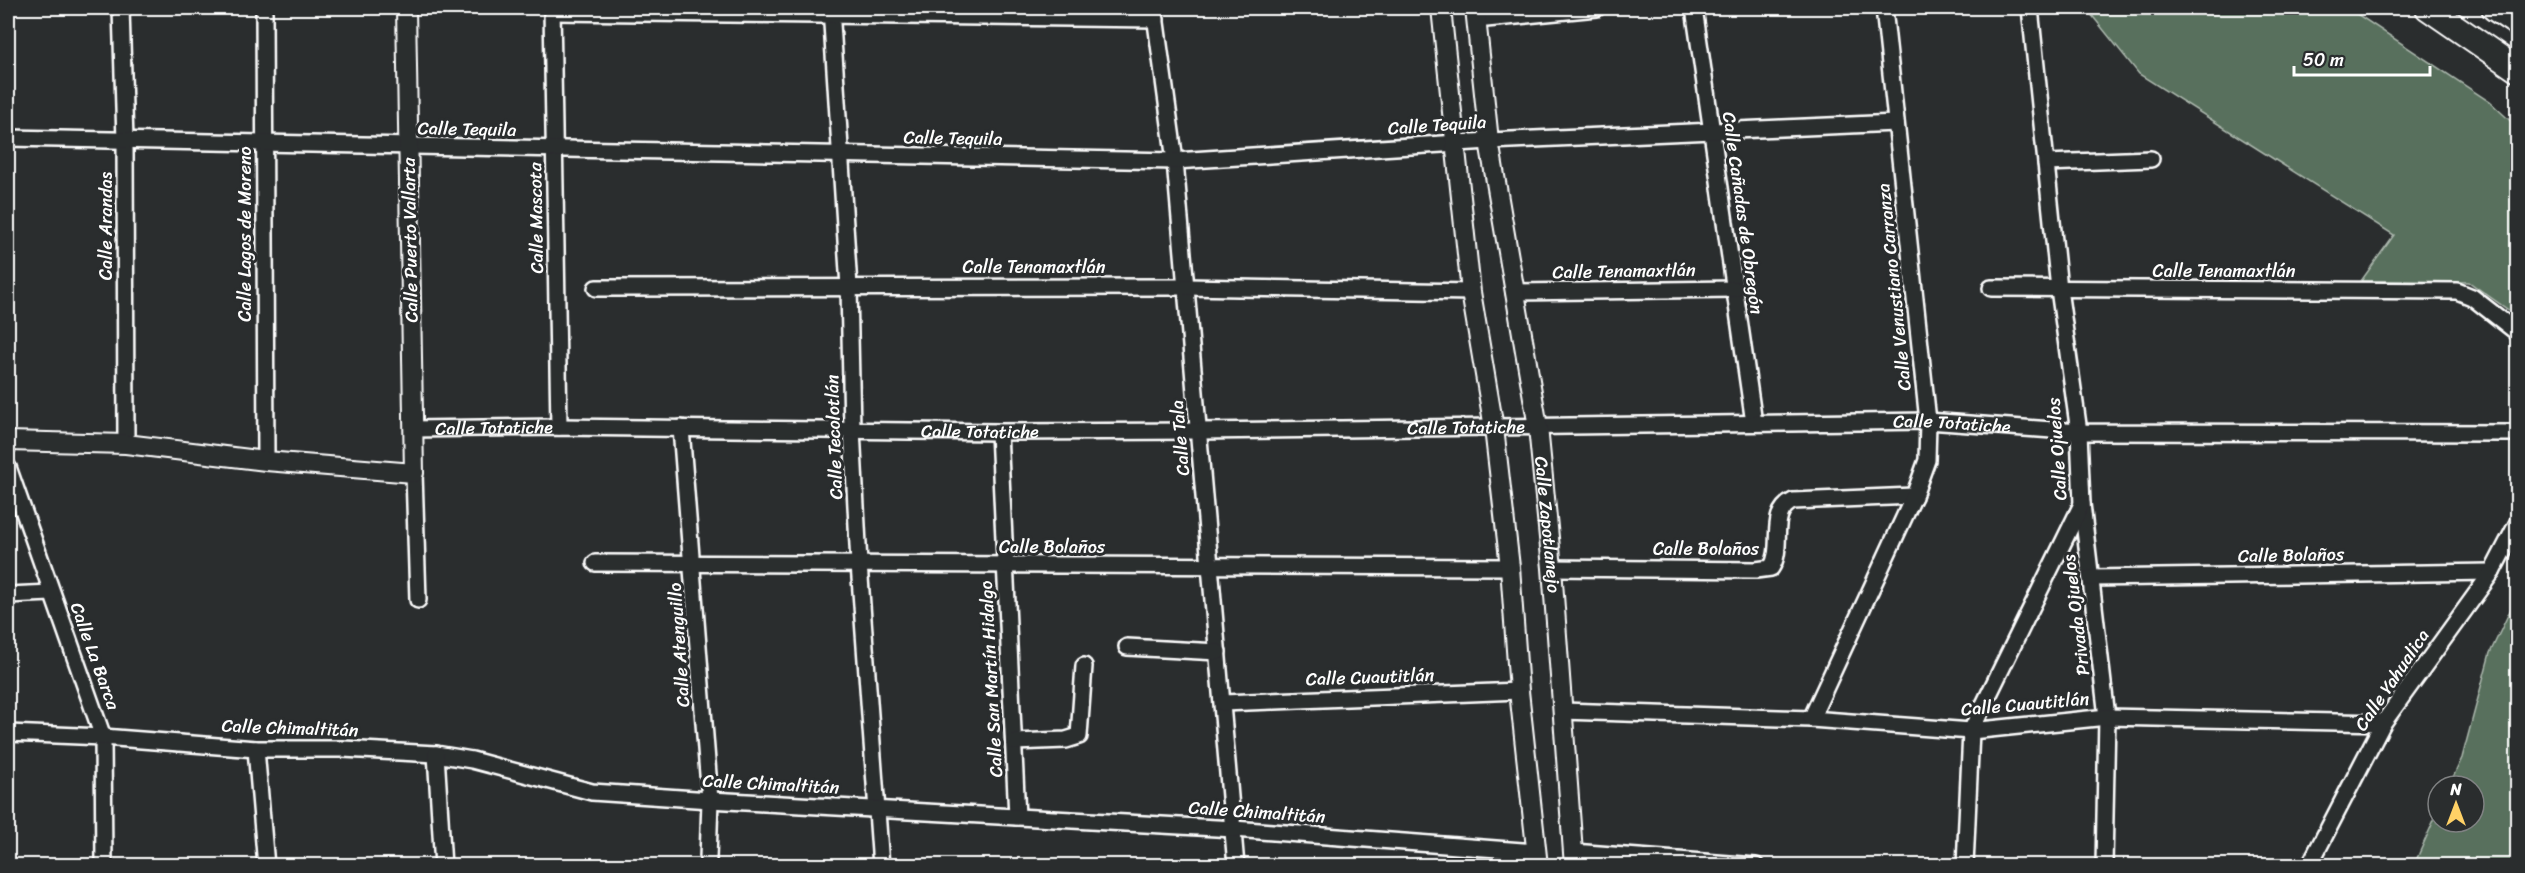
<svg xmlns="http://www.w3.org/2000/svg" width="2525" height="873" font-family="Sriracha,sans-serif">
<style>
.green{fill:#59705d;stroke:#acb8ae;stroke-width:1.5}
.lines{fill:none;stroke-linecap:round;stroke-linejoin:round}
.minor-casing{stroke:#fff;stroke-width:20}
.tertiary-casing{stroke:#fff;stroke-width:22}
.trunk-casing{stroke:#fff;stroke-width:28}
.minor{stroke:#2a2d2e;stroke-width:15}
.tertiary{stroke:#2a2d2e;stroke-width:18}
.trunk{stroke:#2a2d2e;stroke-width:24}
.labels{text-anchor:middle;dominant-baseline:central;stroke-width:6;stroke-linejoin:round;paint-order:stroke}
.street-label{font-size:18px;fill:#fff;stroke:#2a2d2e}
</style>
<rect width="100%" height="100%" fill="#2a2d2e"/>
<filter id="ink" filterUnits="userSpaceOnUse"><feTurbulence type="fractalNoise" baseFrequency=".0167" numOctaves="2"/><feDisplacementMap in="SourceGraphic" scale="12" xChannelSelector="R" yChannelSelector="G"/><feConvolveMatrix kernelMatrix="1 2 1 2 8 2 1 2 1" color-interpolation-filters="sRGB"/></filter>
<g filter="url(#ink)">
<!-- green -->
<path class="green" d="M 2086,8 L 2348,8 L 2490,102 L 2517,127 L 2517,316 L 2469,282 L 2361,281 L 2394,235 L 2139,74 Z
M 2517,596 L 2517,865 L 2414,865 L 2438,811 L 2438,822 L 2474,822 L 2474,786 L 2449,786 L 2462,758 L 2490,653 Z"/>
<g class="lines">
<!-- minor casing -->
<g class="minor-casing">
<g id="minor">
<path d="M 121,8 L 125,141 L 126,444"/>
<path d="M 264,8 L 266,461"/>
<path d="M 552,8 L 559,427"/>
<path d="M 831,8 L 849,287 L 852,429 L 859,564 L 881,866"/>
<path d="M 1154,8 L 1175,161 L 1236,866"/>
<path d="M 1694,8 L 1754,423"/>
<path d="M 2030,8 L 2059,289 L 2079,432 L 2082,504 L 2107,717 L 2104,866"/>
<path d="M 552,12 L 1156,19"/>
<path d="M 1476,20 L 1597,8"/>
<path d="M 8,138 L 1175,161 L 1489,141 L 1896,123"/>
<path d="M 2046,163 L 2151,159"/>
<path d="M 596,288 L 1186,287 L 1471,292"/>
<path d="M 1991,288 L 2457,291 L 2472,297 L 2518,333"/>
<path d="M 1514,292 L 1735,289"/>
<path d="M 681,428 L 710,800 L 708,859"/>
<path id="s1" d="M 413,429 L 559,427 L 999,432 L 1199,431 L 1928,421 L 2079,432 L 2518,433"/>
<path d="M 999,432 L 1017,817"/>
<path d="M 8,467 L 103,737 L 104,866"/>
<path d="M 414,473 L 418,600"/>
<path d="M 595,563 L 1510,567"/>
<path d="M 1552,568 L 1756,570 L 1771,568 C 1785,547 1767,513 1793,501 L 1914,496"/>
<path d="M 2091,578 L 2492,572"/>
<path d="M 8,595 L 51,593"/>
<path d="M 1127,647 L 1218,652"/>
<path d="M 1223,703 L 1519,691"/>
<path d="M 1562,711 L 1811,719 L 1971,731 L 2107,717 L 2383,723"/>
<path d="M 1811,719 L 1914,496 L 1927,460 L 1928,421 L 1884,8"/>
<path d="M 8,733 L 103,737 L 256,749 L 343,749 L 436,754 L 472,760 L 592,792 L 710,800 L 1234,829 L 1537,852"/>
<path d="M 1014,742 L 1066,740 L 1079,736 L 1084,666"/>
<path d="M 256,749 L 266,866"/>
<path d="M 436,754 L 443,866"/>
<path d="M 1573,852 L 1756,866"/>
<path d="M 1965,866 L 1971,731 L 2082,504"/>
<path d="M 2309,866 L 2383,723 L 2492,572 L 2518,522"/>
</g>
</g>
<!-- tertiary casing -->
<g class="tertiary-casing">
<g id="tertiary">
<path d="M 1441,8 L 1471,292 L 1494,428 L 1510,567 L 1519,691 L 1538,866"/>
<path id="s2" d="M 1475,8 L 1489,141 L 1538,427 L 1552,568 L 1574,866"/>
<path d="M 8,441 L 126,444 L 266,461 L 414,473 L 406,8"/>
</g>
</g>
<!-- trunk casing -->
<g class="trunk-casing">
<path id="trunk" d="M 2428,8 L 2518,70
M 2494,8 L 2518,24"/>
</g>
<!-- minor -->
<use href="#minor" class="minor"/>
<!-- tertiary -->
<use href="#tertiary" class="tertiary"/>
<!-- trunk -->
<use href="#trunk" class="trunk"/>
</g>
</g>
<g class="labels">
<!-- street labels -->
<g class="street-label">
<text transform="translate(1437 125) rotate(-4)">Calle Tequila</text>
<text transform="translate(467 129) rotate(1)">Calle Tequila</text>
<text transform="translate(953 138) rotate(1)">Calle Tequila</text>
<text transform="translate(1743 213) rotate(82)">Calle Cañadas de Obregón</text>
<text transform="translate(536 218) rotate(-91)">Calle Mascota</text>
<text transform="translate(106 226) rotate(-90)">Calle Arandas</text>
<text transform="translate(245 234) rotate(-90)">Calle Lagos de Moreno</text>
<text transform="translate(410 240) rotate(-91)">Calle Puerto Vallarta</text>
<text x="1034" y="267">Calle Tenamaxtlán</text>
<text transform="translate(1624 271) rotate(-1)">Calle Tenamaxtlán</text>
<text x="2224" y="271">Calle Tenamaxtlán</text>
<text transform="translate(1894 287) rotate(-96)">Calle Venustiano Carranza</text>
<text stroke="none"><textPath href="#s1" startOffset="1539">Calle Totatiche</textPath></text>
<text stroke="none"><textPath href="#s1" startOffset="81">Calle Totatiche</textPath></text>
<text stroke="none"><textPath href="#s1" startOffset="1053">Calle Totatiche</textPath></text>
<text stroke="none"><textPath href="#s1" startOffset="567">Calle Totatiche</textPath></text>
<text transform="translate(834 437) rotate(-92)">Calle Tecolotlán</text>
<text transform="translate(1180 438) rotate(-95)">Calle Tala</text>
<text transform="translate(2057 449) rotate(-94)">Calle Ojuelos</text>
<text stroke="none"><textPath href="#s2" startOffset="522">Calle Zapotlanejo</textPath></text>
<text x="1052" y="547">Calle Bolaños</text>
<text x="1706" y="549">Calle Bolaños</text>
<text transform="translate(2291 555) rotate(-1)">Calle Bolaños</text>
<text transform="translate(2076 615) rotate(-97)">Privada Ojuelos</text>
<text transform="translate(679 645) rotate(-94)">Calle Atenguillo</text>
<text transform="translate(95 656) rotate(70)">Calle La Barca</text>
<text transform="translate(1370 677) rotate(-2)">Calle Cuautitlán</text>
<text transform="translate(991 679) rotate(-93)">Calle San Martín Hidalgo</text>
<text transform="translate(2392 680) rotate(-56)">Calle Yahualica</text>
<text transform="translate(2025 704) rotate(-5)">Calle Cuautitlán</text>
<text transform="translate(290 728) rotate(2)">Calle Chimaltitán</text>
<text transform="translate(771 784) rotate(3)">Calle Chimaltitán</text>
<text transform="translate(1257 812) rotate(4)">Calle Chimaltitán</text>
</g>
</g>
<!-- margin -->
<rect width="2525" height="873" fill="none" stroke="#2a2d2e" stroke-width="30"/>
<rect x="15" y="15" width="2495" height="843" fill="none" stroke="#fff" stroke-width="2" filter="url(#ink)"/>
<!-- north arrow -->
<g transform="translate(2456 804)"><circle r="28" fill="#2a2d2e" stroke="#7f8182" stroke-width="1.5"/>
<path d="M0-4.5L10 22L0 15L-10 22Z" fill="#ffd166"/>
<text y="-9" font-size="16" font-weight="bold" text-anchor="middle" fill="#ffffff">N</text>
</g>
<!-- scale -->
<path d="M2294 66v9h136v-9" fill="none" stroke="#ffffff" stroke-width="3"/>
<text x="2303" y="66" font-size="18" fill="#ffffff" stroke="#2a2d2e" stroke-width="4.5" paint-order="stroke">50 m</text>
</svg>
